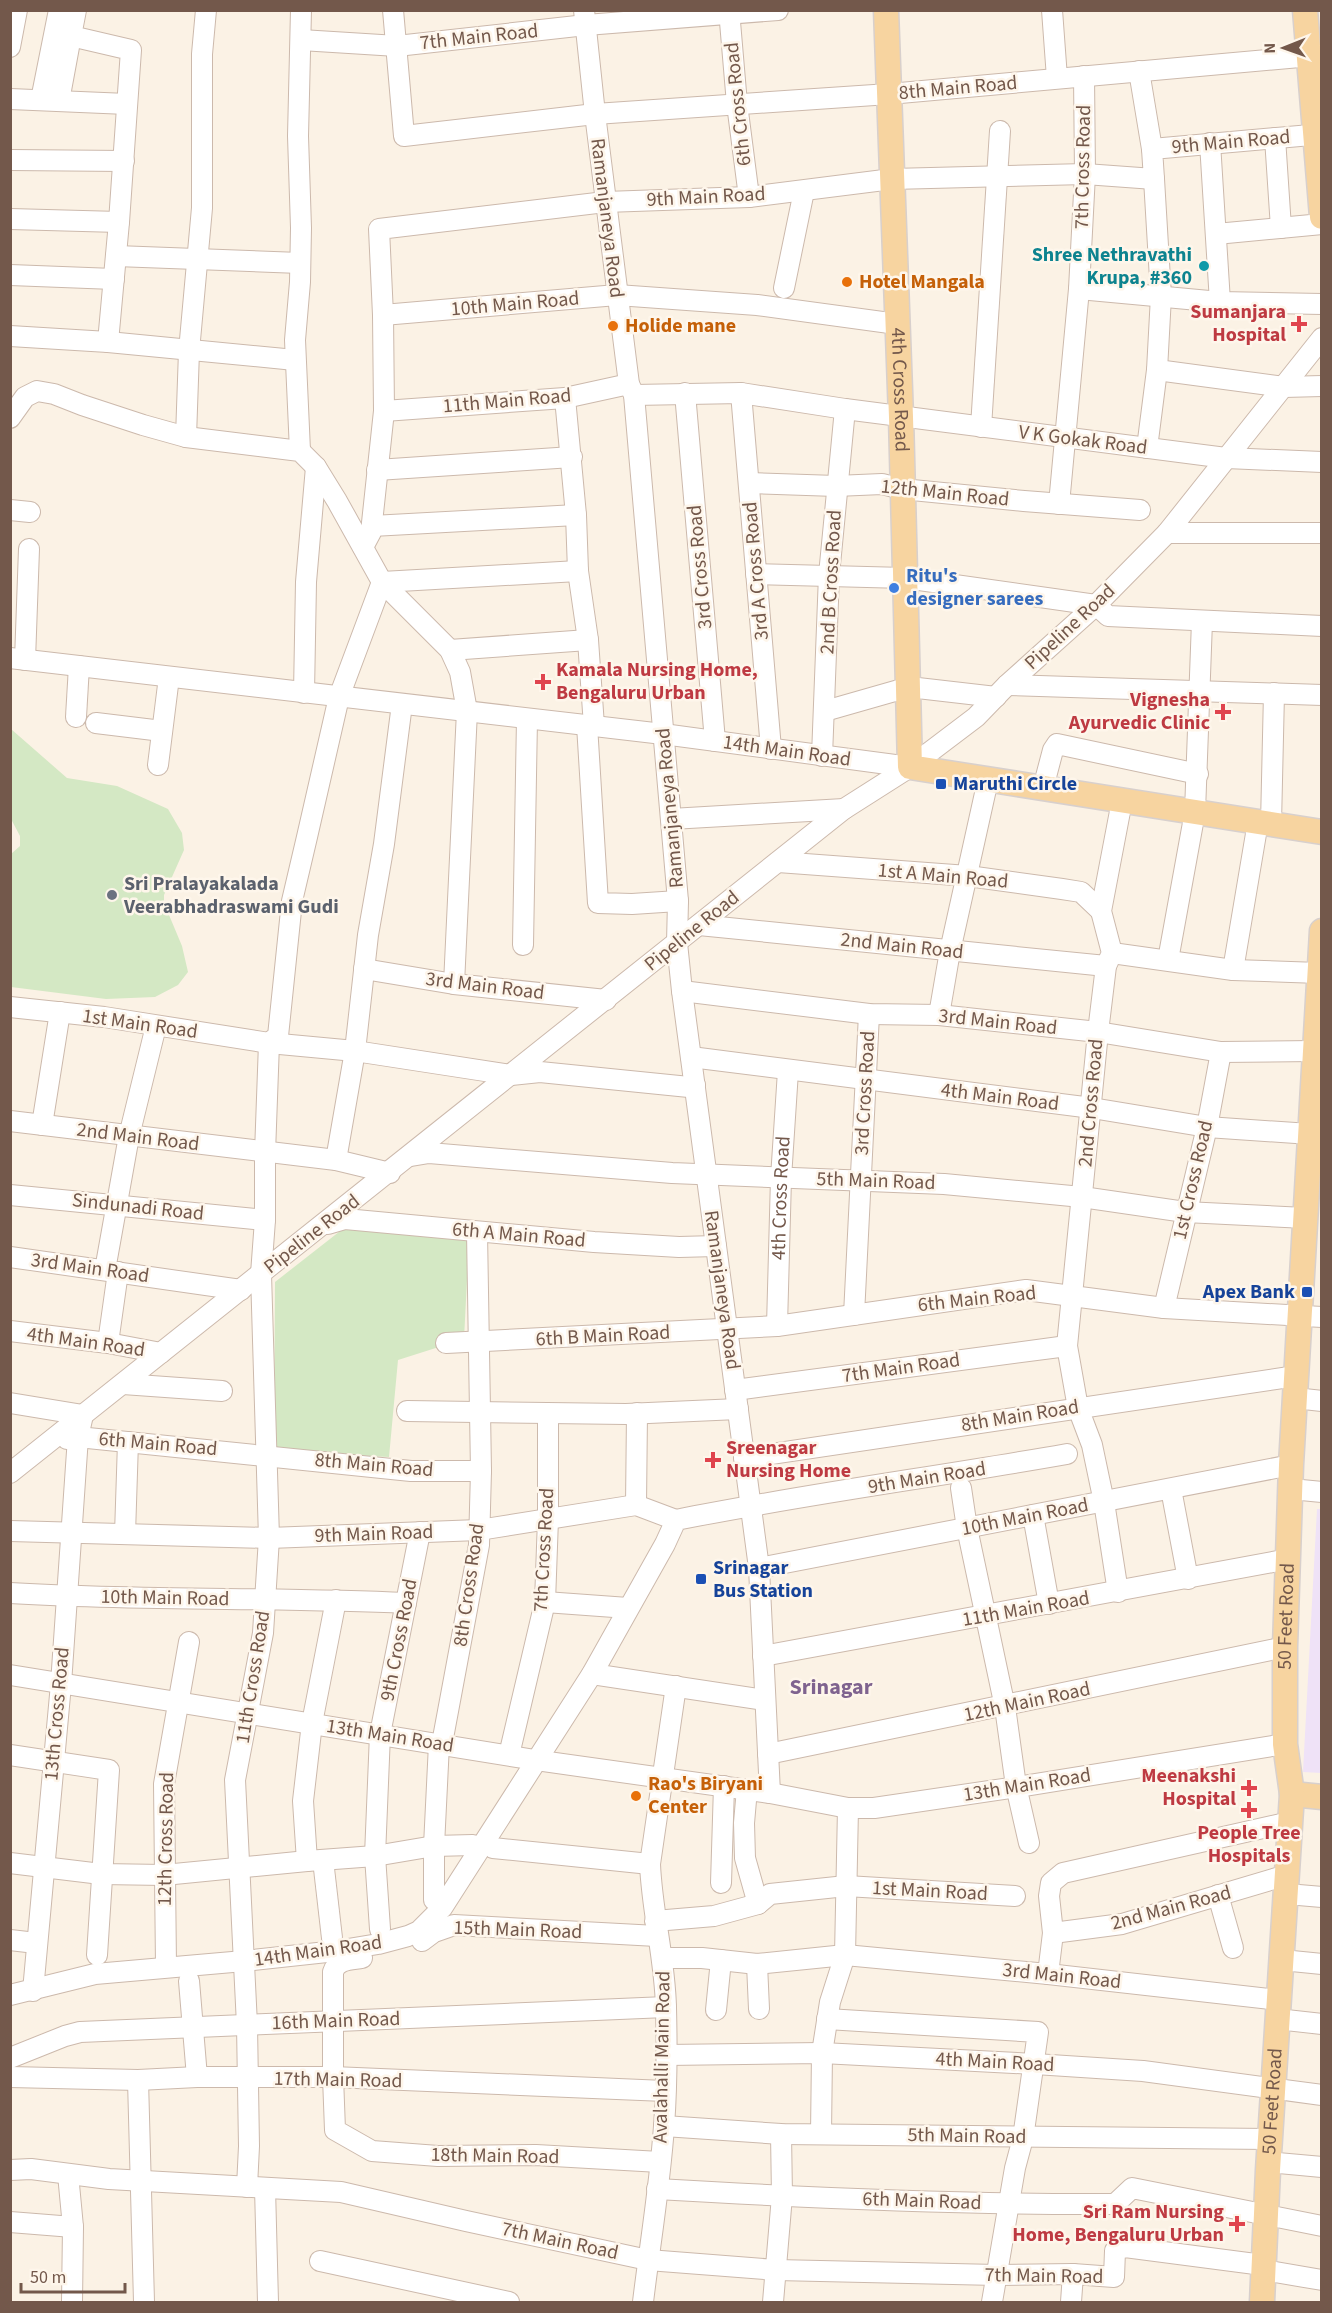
<svg xmlns="http://www.w3.org/2000/svg" width="1332" height="2313" font-family="'Source Sans 3',sans-serif">
<style>
.education{fill:#efe2f7}
.green{fill:#d4e8c4}
.lines{fill:none;stroke-linecap:round;stroke-linejoin:round}
.minor-casing{stroke:#ccb9ac;stroke-width:22}
.major-casing{stroke:#d8d0cd;stroke-width:27}
.minor{stroke:#fff;stroke-width:20}
.major{stroke:#f7d4a0;stroke-width:24}
.culture-dot{fill:#0f9aa8;stroke:#fef6eb;stroke-width:2}
.food-dot{fill:#e8710a;stroke:#fef6eb;stroke-width:2}
.health-dot{fill:#e0444e;stroke:#fef6eb;stroke-width:2}
.shop-dot{fill:#3f7fe0;stroke:#fef6eb;stroke-width:2}
.transit-dot{fill:#1a4fb4;stroke:#fef6eb;stroke-width:2}
.worship-dot{fill:#6b7280;stroke:#fef6eb;stroke-width:2}
.labels{text-anchor:middle;dominant-baseline:central;stroke-width:5;stroke-linejoin:round;paint-order:stroke}
.street-label{font-size:20px;fill:#73584b;stroke:#fef6eb}
.culture-label{font-size:20px;font-weight:bold;fill:#0d838f;stroke:#fef6eb;text-anchor:end}
.food-label{font-size:20px;font-weight:bold;fill:#c56008;stroke:#fef6eb;text-anchor:start}
.health-label{font-size:20px;font-weight:bold;fill:#be3a42;stroke:#fef6eb;text-anchor:end}
.shop-label{font-size:20px;font-weight:bold;fill:#366cbe;stroke:#fef6eb;text-anchor:start}
.transit-label{font-size:20px;font-weight:bold;fill:#164399;stroke:#fef6eb;text-anchor:start}
.worship-label{font-size:20px;font-weight:bold;fill:#5b616d;stroke:#fef6eb;text-anchor:start}
.quarter-label{font-size:22px;font-weight:bold;fill:#7f638f;stroke:#fef6eb}
</style>
<rect width="100%" height="100%" fill="#fbf2e5"/>
<!-- education -->
<path class="education" d="M 1317,1509 L 1322,1509 L 1321,1773 L 1303,1772 Z"/>
<!-- green -->
<path class="green" d="M 11,729 L 67,778 L 117,786 L 168,809 L 182,833 L 184,850 L 164,895 L 164,903 L 182,946 L 188,972 L 178,985 L 155,997 L 106,999 L 11,987 L 11,854 L 20,846 L 20,836 L 11,819 Z
M 344,1228 L 469,1241 L 464,1339 L 398,1360 L 389,1457 L 274,1451 L 275,1282 Z"/>
<g class="lines">
<!-- minor casing -->
<g class="minor-casing">
<g id="minor">
<path d="M 76,10 L 71,36 L 131,50 L 119,222 L 108,342"/>
<path d="M 393,10 L 404,136 L 595,114 L 889,94 L 1322,55"/>
<path d="M 729,10 L 737,104 L 749,197"/>
<path d="M 1052,10 L 1057,78"/>
<path d="M 301,40 L 397,46 L 586,25 L 778,10"/>
<path d="M 10,47 L 17,10"/>
<path d="M 1139,71 L 1152,149"/>
<path d="M 10,99 L 127,104"/>
<path d="M 41,100 L 59,10"/>
<path d="M 59,101 L 71,36"/>
<path d="M 1275,138 L 1281,228"/>
<path d="M 1210,143 L 1220,302"/>
<path d="M 10,160 L 124,161"/>
<path d="M 10,219 L 119,222"/>
<path d="M 1216,234 L 1322,224"/>
<path d="M 116,256 L 300,263"/>
<path d="M 10,275 L 114,279"/>
<path d="M 784,288 L 804,191"/>
<path d="M 1079,289 L 1220,302 L 1322,304"/>
<path d="M 383,315 L 617,295 L 757,305 L 897,324"/>
<path d="M 10,336 L 108,342 L 295,360"/>
<path d="M 1157,370 L 1284,387 L 1322,386"/>
<path d="M 685,393 L 715,741"/>
<path d="M 741,393 L 771,749"/>
<path d="M 634,395 L 741,393 L 845,409 L 1226,458 L 1322,462"/>
<path d="M 565,398 L 576,515 L 578,571 L 588,640 L 594,726"/>
<path d="M 384,411 L 565,398 L 629,384"/>
<path d="M 10,418 L 25,397 L 37,391 L 54,394 L 82,405 L 143,425 L 186,437 L 300,451 L 316,467 L 337,501 L 382,582 L 450,650 L 460,672 L 467,711 L 454,984"/>
<path d="M 981,427 L 1000,131"/>
<path d="M 186,437 L 189,351 L 202,208 L 202,54 L 206,10"/>
<path d="M 1147,448 L 1157,370 L 1161,296 L 1154,179"/>
<path d="M 300,451 L 295,340 L 300,282 L 301,228 L 298,136 L 301,10"/>
<path d="M 377,470 L 572,457"/>
<path d="M 749,483 L 836,486 L 882,484 L 902,489 L 1024,501 L 1140,510"/>
<path d="M 1059,504 L 1079,289 L 1085,174 L 1084,76"/>
<path d="M 10,510 L 30,512"/>
<path d="M 372,526 L 576,515"/>
<path d="M 1167,533 L 1322,533"/>
<path d="M 363,547 L 371,532 L 384,411 L 383,315 L 379,229 L 605,202 L 749,197 L 892,179 L 1085,174 L 1154,179 L 1152,149 L 1322,134"/>
<path d="M 756,574 L 905,578 L 1096,605 L 1108,616 L 1322,626"/>
<path d="M 450,650 L 588,640"/>
<path d="M 10,658 L 663,734 L 910,767"/>
<path d="M 25,660 L 29,549"/>
<path d="M 1007,685 L 1322,695"/>
<path d="M 304,693 L 306,582 L 316,467"/>
<path d="M 825,711 L 909,687 L 996,697"/>
<path d="M 76,717 L 79,666"/>
<path d="M 96,723 L 162,731"/>
<path d="M 587,725 L 598,903 L 632,904 L 678,901"/>
<path d="M 822,756 L 829,575 L 845,409"/>
<path d="M 158,765 L 169,677"/>
<path d="M 1043,788 L 1053,750 L 1057,744 L 1198,774"/>
<path d="M 671,819 L 844,809"/>
<path d="M 1271,824 L 1274,693"/>
<path d="M 778,862 L 968,876 L 1062,889 L 1081,892 L 1101,911"/>
<path d="M 699,925 L 1106,966"/>
<path d="M 523,945 L 527,719"/>
<path d="M 1112,953 L 1233,970 L 1319,973"/>
<path d="M 1168,960 L 1195,812 L 1202,621"/>
<path d="M 364,969 L 454,984 L 606,1000"/>
<path d="M 1233,970 L 1258,822"/>
<path d="M 682,991 L 869,1014 L 939,1015 L 1098,1032 L 1221,1052 L 1314,1051"/>
<path d="M 10,1007 L 104,1017 L 269,1043 L 355,1051 L 511,1075 L 540,1072 L 689,1087 L 695,1085"/>
<path d="M 939,1015 L 950,951 L 988,780"/>
<path d="M 691,1057 L 1092,1108 L 1207,1127 L 1310,1134"/>
<path d="M 10,1121 L 336,1160 L 390,1173"/>
<path d="M 42,1125 L 60,1012"/>
<path d="M 411,1156 L 429,1153 L 672,1173 L 944,1184 L 1082,1197 L 1185,1212 L 1305,1218"/>
<path d="M 336,1160 L 355,1051 L 368,935 L 384,844 L 402,704"/>
<path d="M 10,1195 L 265,1220"/>
<path d="M 328,1224 L 345,1219 L 594,1242 L 679,1247 L 716,1246"/>
<path d="M 10,1257 L 241,1290"/>
<path d="M 105,1270 L 129,1136 L 156,1026"/>
<path d="M 1164,1308 L 1207,1127 L 1221,1052"/>
<path d="M 854,1315 L 869,1014"/>
<path id="s1" d="M 777,1326 L 781,1178 L 788,1071"/>
<path d="M 10,1331 L 108,1343 L 161,1353"/>
<path d="M 108,1343 L 118,1272"/>
<path d="M 446,1343 L 777,1326 L 1026,1290 L 1164,1308 L 1322,1317"/>
<path d="M 123,1384 L 222,1391"/>
<path d="M 735,1390 L 1067,1346"/>
<path d="M 1295,1398 L 1322,1401"/>
<path d="M 10,1403 L 83,1415 L 78,1437 L 61,1684 L 33,1991"/>
<path d="M 407,1411 L 626,1414 L 738,1409"/>
<path d="M 67,1439 L 78,1437 L 411,1471 L 481,1471"/>
<path d="M 744,1458 L 1296,1376"/>
<path d="M 10,1473 L 844,809 L 910,767 L 976,717 L 1007,685 L 1096,605 L 1167,533 L 1322,338"/>
<path d="M 961,1488 L 967,1528 L 1005,1707 L 1016,1786 L 1029,1843"/>
<path d="M 1171,1489 L 1188,1579"/>
<path d="M 1291,1489 L 1322,1492"/>
<path d="M 636,1505 L 637,1413"/>
<path d="M 1033,1515 L 1049,1604"/>
<path d="M 10,1531 L 269,1538 L 479,1530 L 636,1505 L 676,1520"/>
<path d="M 125,1534 L 128,1442"/>
<path d="M 759,1568 L 1291,1465"/>
<path d="M 1118,1592 L 1104,1502 L 1092,1445 L 1078,1408 L 1067,1346 L 1098,1032 L 1106,966 L 1112,953 L 1101,911 L 1122,801"/>
<path d="M 10,1593 C 142,1601 274,1597 406,1603"/>
<path d="M 545,1602 L 628,1608"/>
<path d="M 763,1656 L 1289,1559"/>
<path d="M 592,1674 L 765,1700"/>
<path d="M 10,1675 L 535,1760 L 770,1793 L 759,1568 L 682,991 L 677,943 L 678,901 L 634,395 L 629,384 L 595,114 L 584,10"/>
<path d="M 768,1754 L 1285,1647"/>
<path d="M 10,1755 L 109,1770 L 97,1955"/>
<path d="M 509,1755 L 545,1602 L 548,1519 L 548,1414"/>
<path d="M 747,1789 L 744,1823 L 745,1858 L 758,1904"/>
<path d="M 770,1793 L 848,1808 L 874,1808 L 1030,1785 L 1285,1744"/>
<path d="M 493,1848 L 650,1864"/>
<path d="M 323,1860 L 332,1938"/>
<path d="M 307,1861 L 303,1801 L 312,1723 L 336,1600"/>
<path d="M 10,1863 L 101,1874 L 164,1875 L 307,1861 L 375,1856 L 434,1846 L 473,1845"/>
<path d="M 721,1883 L 724,1786"/>
<path d="M 1287,1894 L 1322,1897"/>
<path d="M 1218,1895 L 1233,1948"/>
<path d="M 434,1900 L 434,1846 L 439,1744 L 443,1738 L 479,1545 L 481,1471 L 477,1232"/>
<path d="M 655,1921 L 714,1916 L 758,1904 L 770,1894 L 846,1886 L 1015,1896"/>
<path d="M 380,1929 L 375,1856 L 380,1734 L 420,1532"/>
<path d="M 1053,1933 L 1122,1924 L 1287,1875"/>
<path d="M 10,1940 L 36,1943"/>
<path d="M 422,1941 L 434,1932 L 454,1925 L 657,1936"/>
<path d="M 362,1958 C 351,1960 337,1959 333,1972 L 333,2077 L 335,2130 L 372,2151 L 438,2156 L 536,2155 L 660,2162"/>
<path d="M 664,1958 L 702,1958 L 757,1964 L 845,1955 L 1048,1974 L 1279,2000"/>
<path d="M 1282,1960 L 1322,1964"/>
<path d="M 757,1964 L 759,2009"/>
<path d="M 166,1966 L 164,1784 L 189,1642"/>
<path d="M 1048,1974 L 1053,1933 L 1049,1896 L 1051,1883 L 1063,1873 L 1290,1822"/>
<path d="M 189,1981 L 197,2077"/>
<path d="M 10,1995 L 95,1974 L 244,1961 L 336,1951 L 378,1944 L 408,1936 L 419,1931 L 442,1908 L 592,1674 L 665,1544 L 676,1520 C 805,1494 937,1477 1067,1454"/>
<path d="M 716,2010 L 721,1960"/>
<path d="M 827,2019 L 1038,2032 L 1023,2138 L 1015,2168 L 992,2302"/>
<path d="M 1277,2019 L 1322,2024"/>
<path d="M 666,2055 L 822,2053 L 1035,2064 L 1143,2071 L 1322,2095"/>
<path d="M 10,2058 L 65,2036 L 80,2032 L 666,2007"/>
<path d="M 10,2077 L 138,2080 L 197,2077 L 333,2077 L 665,2091"/>
<path d="M 138,2080 L 144,2302"/>
<path d="M 664,2126 L 781,2134 L 1270,2139"/>
<path d="M 821,2134 L 822,2053 L 830,2002 L 845,1955 L 848,1808"/>
<path d="M 1268,2162 L 1322,2167"/>
<path d="M 10,2170 L 31,2169 L 109,2179 L 341,2192 L 466,2221 L 648,2260 L 776,2270 L 997,2275 L 1073,2274 L 1114,2277 L 1115,2251 L 1125,2247 L 1263,2265"/>
<path d="M 68,2174 L 73,2227 L 72,2302"/>
<path d="M 247,2187 L 249,2146 L 247,2025 L 235,1780 L 263,1633 L 269,1538 L 261,1274 L 265,1220 L 265,1153 L 269,1043 L 278,1036 L 292,901 L 307,837 L 339,697 L 382,582 L 578,571"/>
<path d="M 265,2188 L 268,2302"/>
<path d="M 657,2189 C 809,2198 962,2205 1115,2204 L 1132,2188 L 1322,2226"/>
<path d="M 10,2222 L 73,2227"/>
<path d="M 320,2261 L 509,2302"/>
<path d="M 1263,2270 L 1322,2280"/>
<path d="M 643,2302 C 650,2244 660,2185 664,2126 C 667,2087 667,2047 666,2008 C 665,1958 652,1913 650,1864 L 676,1686"/>
<path d="M 773,2302 L 782,2196 L 781,2134"/>
<path d="M 1071,2302 L 1073,2274"/>
</g>
</g>
<!-- major casing -->
<g class="major-casing">
<g id="major">
<path id="s2" d="M 886,10 L 901,417 L 910,767 L 1322,832"/>
<path d="M 1305,10 L 1322,217"/>
<path d="M 1292,1794 L 1322,1797"/>
<path id="s3" d="M 1262,2302 L 1268,2170 L 1292,1794 L 1285,1744 L 1285,1647 L 1291,1465 L 1322,931"/>
</g>
</g>
<!-- minor -->
<use href="#minor" class="minor"/>
<!-- major -->
<use href="#major" class="major"/>
</g>
<!-- markers -->
<circle class="culture-dot" cx="1204" cy="266" r="6"/>
<g class="food-dot">
<circle cx="847" cy="282" r="6"/>
<circle cx="613" cy="326" r="6"/>
<circle cx="636" cy="1796" r="6"/>
</g>
<g class="health-dot">
<path d="M1296 315h6v6h6v6h-6v6h-6v-6h-6v-6h6z"/>
<path d="M540 673h6v6h6v6h-6v6h-6v-6h-6v-6h6z"/>
<path d="M1220 703h6v6h6v6h-6v6h-6v-6h-6v-6h6z"/>
<path d="M710 1451h6v6h6v6h-6v6h-6v-6h-6v-6h6z"/>
<path d="M1246 1779h6v6h6v6h-6v6h-6v-6h-6v-6h6z"/>
<path d="M1246 1801h6v6h6v6h-6v6h-6v-6h-6v-6h6z"/>
<path d="M1234 2215h6v6h6v6h-6v6h-6v-6h-6v-6h6z"/>
</g>
<circle class="shop-dot" cx="894" cy="588" r="6"/>
<g class="transit-dot">
<rect x="935" y="778" width="12" height="12" rx="3"/>
<rect x="1301" y="1286" width="12" height="12" rx="3"/>
<rect x="695" y="1573" width="12" height="12" rx="3"/>
</g>
<circle class="worship-dot" cx="112" cy="895" r="6"/>
<g class="labels">
<!-- street labels -->
<g class="street-label">
<text transform="translate(479 37) rotate(-6)">7th Main Road</text>
<text transform="translate(958 88) rotate(-5)">8th Main Road</text>
<text transform="translate(738 104) rotate(-96)">6th Cross Road</text>
<text transform="translate(1231 142) rotate(-5)">9th Main Road</text>
<text transform="translate(1083 167) rotate(-89)">7th Cross Road</text>
<text transform="translate(706 197) rotate(-3)">9th Main Road</text>
<text transform="translate(607 218) rotate(83)">Ramanjaneya Road</text>
<text transform="translate(515 304) rotate(-5)">10th Main Road</text>
<text stroke="none"><textPath href="#s2" startOffset="380">4th Cross Road</textPath></text>
<text transform="translate(507 401) rotate(-5)">11th Main Road</text>
<text transform="translate(1083 440) rotate(7)">V K Gokak Road</text>
<text transform="translate(945 493) rotate(6)">12th Main Road</text>
<text transform="translate(700 567) rotate(-95)">3rd Cross Road</text>
<text transform="translate(756 571) rotate(-95)">3rd A Cross Road</text>
<text transform="translate(831 582) rotate(-87)">2nd B Cross Road</text>
<text transform="translate(1070 627) rotate(-43)">Pipeline Road</text>
<text transform="translate(787 751) rotate(8)">14th Main Road</text>
<text transform="translate(670 808) rotate(-95)">Ramanjaneya Road</text>
<text transform="translate(943 876) rotate(5)">1st A Main Road</text>
<text transform="translate(692 931) rotate(-39)">Pipeline Road</text>
<text transform="translate(902 946) rotate(6)">2nd Main Road</text>
<text transform="translate(485 986) rotate(7)">3rd Main Road</text>
<text transform="translate(998 1022) rotate(6)">3rd Main Road</text>
<text transform="translate(140 1024) rotate(8)">1st Main Road</text>
<text transform="translate(865 1093) rotate(-87)">3rd Cross Road</text>
<text transform="translate(1000 1097) rotate(7)">4th Main Road</text>
<text transform="translate(1091 1103) rotate(-85)">2nd Cross Road</text>
<text transform="translate(138 1137) rotate(7)">2nd Main Road</text>
<text transform="translate(1193 1180) rotate(-77)">1st Cross Road</text>
<text transform="translate(876 1181) rotate(2)">5th Main Road</text>
<text stroke="none"><textPath href="#s1" startOffset="128">4th Cross Road</textPath></text>
<text transform="translate(138 1207) rotate(6)">Sindunadi Road</text>
<text transform="translate(312 1234) rotate(-38)">Pipeline Road</text>
<text transform="translate(519 1235) rotate(5)">6th A Main Road</text>
<text transform="translate(90 1268) rotate(8)">3rd Main Road</text>
<text transform="translate(722 1290) rotate(82)">Ramanjaneya Road</text>
<text transform="translate(977 1299) rotate(-6)">6th Main Road</text>
<text transform="translate(603 1336) rotate(-3)">6th B Main Road</text>
<text transform="translate(86 1342) rotate(8)">4th Main Road</text>
<text transform="translate(901 1368) rotate(-8)">7th Main Road</text>
<text transform="translate(1020 1416) rotate(-9)">8th Main Road</text>
<text transform="translate(158 1444) rotate(5)">6th Main Road</text>
<text transform="translate(374 1465) rotate(5)">8th Main Road</text>
<text transform="translate(927 1478) rotate(-9)">9th Main Road</text>
<text transform="translate(1025 1517) rotate(-11)">10th Main Road</text>
<text transform="translate(374 1534) rotate(-2)">9th Main Road</text>
<text transform="translate(544 1550) rotate(-87)">7th Cross Road</text>
<text transform="translate(469 1585) rotate(-82)">8th Cross Road</text>
<text transform="translate(165 1598) rotate(1)">10th Main Road</text>
<text transform="translate(1026 1609) rotate(-10)">11th Main Road</text>
<text stroke="none"><textPath href="#s3" startOffset="687">50 Feet Road</textPath></text>
<text transform="translate(399 1640) rotate(-79)">9th Cross Road</text>
<text transform="translate(253 1677) rotate(-81)">11th Cross Road</text>
<text transform="translate(1027 1702) rotate(-12)">12th Main Road</text>
<text transform="translate(57 1714) rotate(-85)">13th Cross Road</text>
<text transform="translate(390 1736) rotate(9)">13th Main Road</text>
<text transform="translate(1027 1785) rotate(-9)">13th Main Road</text>
<text transform="translate(166 1839) rotate(-89)">12th Cross Road</text>
<text transform="translate(930 1891) rotate(3)">1st Main Road</text>
<text transform="translate(1171 1908) rotate(-15)">2nd Main Road</text>
<text transform="translate(518 1930) rotate(2)">15th Main Road</text>
<text transform="translate(318 1951) rotate(-8)">14th Main Road</text>
<text transform="translate(1062 1976) rotate(6)">3rd Main Road</text>
<text transform="translate(336 2021) rotate(-2)">16th Main Road</text>
<text transform="translate(662 2057) rotate(-89)">Avalahalli Main Road</text>
<text transform="translate(995 2062) rotate(3)">4th Main Road</text>
<text transform="translate(338 2080) rotate(1)">17th Main Road</text>
<text stroke="none"><textPath href="#s3" startOffset="201">50 Feet Road</textPath></text>
<text transform="translate(967 2136) rotate(1)">5th Main Road</text>
<text transform="translate(495 2156) rotate(1)">18th Main Road</text>
<text transform="translate(922 2201) rotate(2)">6th Main Road</text>
<text transform="translate(560 2241) rotate(12)">7th Main Road</text>
<text transform="translate(1044 2276) rotate(1)">7th Main Road</text>
</g>
<!-- culture labels -->
<g class="culture-label">
<text x="1192" y="255">Shree Nethravathi<tspan x="1192" dy="23">Krupa, #360</tspan></text>
</g>
<!-- food labels -->
<g class="food-label">
<text x="859" y="282">Hotel Mangala</text>
<text x="625" y="326">Holide mane</text>
<text x="648" y="1784">Rao's Biryani<tspan x="648" dy="23">Center</tspan></text>
</g>
<!-- health labels -->
<g class="health-label">
<text x="1286" y="312">Sumanjara<tspan x="1286" dy="23">Hospital</tspan></text>
<text x="556" y="670" text-anchor="start">Kamala Nursing Home,<tspan x="556" dy="23">Bengaluru Urban</tspan></text>
<text x="1210" y="700">Vignesha<tspan x="1210" dy="23">Ayurvedic Clinic</tspan></text>
<text x="726" y="1448" text-anchor="start">Sreenagar<tspan x="726" dy="23">Nursing Home</tspan></text>
<text x="1236" y="1776">Meenakshi<tspan x="1236" dy="23">Hospital</tspan></text>
<text x="1249" y="1833" text-anchor="middle">People Tree<tspan x="1249" dy="23">Hospitals</tspan></text>
<text x="1224" y="2212">Sri Ram Nursing<tspan x="1224" dy="23">Home, Bengaluru Urban</tspan></text>
</g>
<!-- shop labels -->
<g class="shop-label">
<text x="906" y="576">Ritu's<tspan x="906" dy="23">designer sarees</tspan></text>
</g>
<!-- transit labels -->
<g class="transit-label">
<text x="953" y="784">Maruthi Circle</text>
<text x="1295" y="1292" text-anchor="end">Apex Bank</text>
<text x="713" y="1568">Srinagar<tspan x="713" dy="23">Bus Station</tspan></text>
</g>
<!-- worship labels -->
<g class="worship-label">
<text x="124" y="884">Sri Pralayakalada<tspan x="124" dy="23">Veerabhadraswami Gudi</tspan></text>
</g>
<!-- quarter labels -->
<g class="quarter-label">
<text x="831" y="1687">Srinagar</text>
</g>
</g>
<!-- border -->
<rect width="1332" height="2313" fill="none" stroke="#73584b" stroke-width="24"/>
<!-- north arrow -->
<g transform="translate(1284 48) rotate(269)" stroke="#fef6eb" stroke-width="4.5" paint-order="stroke">
<path d="M0-4.5L10 22L0 15L-10 22Z" fill="#73584b"/>
<text y="-9" font-size="16" font-weight="bold" text-anchor="middle" fill="#73584b">N</text>
</g>
<!-- scale -->
<path d="M21 2283v9h104v-9" fill="none" stroke="#73584b" stroke-width="3"/>
<text x="30" y="2283" font-size="18" fill="#73584b" stroke="#fef6eb" stroke-width="4.5" paint-order="stroke">50 m</text>
</svg>
